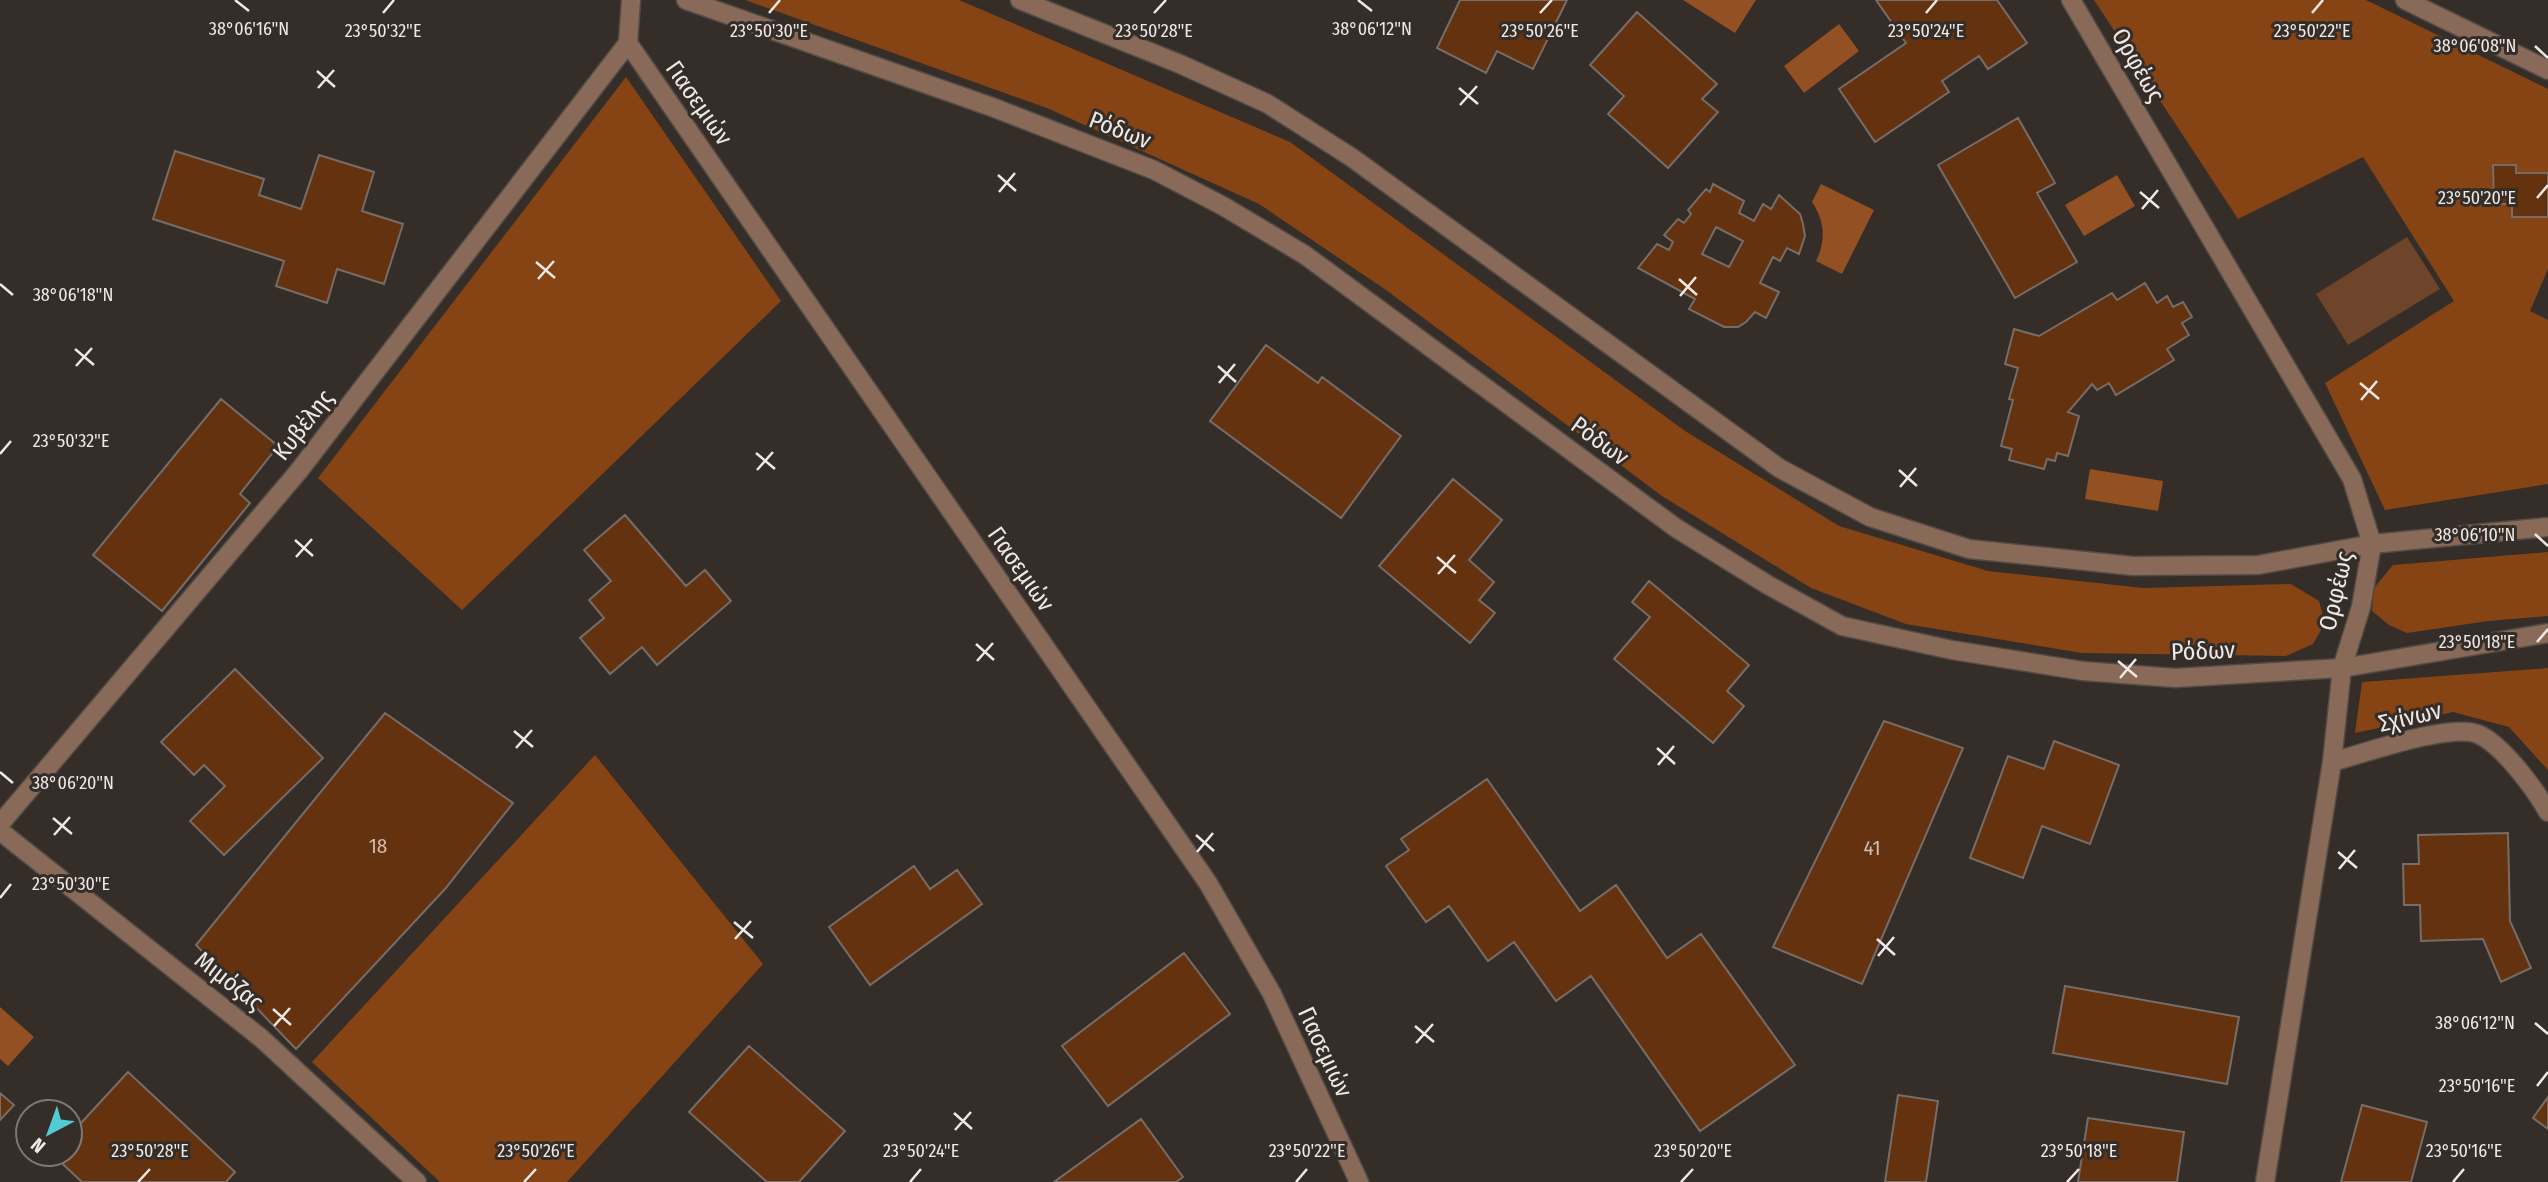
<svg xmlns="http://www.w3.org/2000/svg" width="2548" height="1182" viewBox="0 0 2548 1182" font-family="'Fira Sans Condensed',sans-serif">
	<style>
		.green { fill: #6e442a }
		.forest { fill: #864415 }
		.water { fill: #935023 }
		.building { fill: #65320f; stroke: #766d68; stroke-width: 2; fill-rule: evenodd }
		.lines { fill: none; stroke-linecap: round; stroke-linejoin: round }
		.minor-casing { stroke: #524b46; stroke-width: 21 }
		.minor { stroke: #896a58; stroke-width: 18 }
		.ticks { fill: none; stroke: #eee9e6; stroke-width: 2.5 }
		.labels { text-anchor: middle; stroke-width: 6; stroke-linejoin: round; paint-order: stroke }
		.number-label { font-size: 21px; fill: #ccbbb0 }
		.street-label { font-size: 24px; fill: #eee9e6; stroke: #342d28 }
		.ticks-label { font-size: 18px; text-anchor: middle; fill: #eee9e6; stroke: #342d28; stroke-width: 6; stroke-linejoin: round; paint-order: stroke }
	</style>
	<rect width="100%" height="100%" fill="#342d28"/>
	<path class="green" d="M2407,237L2440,289L2348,345L2316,294Z"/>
	<path class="forest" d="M745,0H959L1290,142L1685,431L1839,526L1988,571L2143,588L2291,584L2319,601L2325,623L2313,644L2286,656L2082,653L1906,624L1811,588L1662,496L1386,290L1259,204L1047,108Z
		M2094,0H2366L2548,89V269L2530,311L2548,320V484L2385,510L2325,383L2454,301L2363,157L2238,219Z
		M626,77L781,301L462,610L318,478Z
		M2548,552V616L2488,621L2407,633L2389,625L2372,611L2374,588L2393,565Z
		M2548,668V770L2509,727L2453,712L2355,733L2362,682Z
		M595,755L763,964L567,1182H440L312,1062Z"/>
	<path class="water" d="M1683,0H1756L1735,33Z
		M1839,24L1859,51L1804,93L1784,66Z
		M2117,175L2135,206L2084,236L2065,205Z
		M1821,184L1874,210L1842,274L1816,261C1826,241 1825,221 1812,202Z
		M2090,469L2163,481L2158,511L2085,499Z
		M0,1007L34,1037L8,1066L0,1059Z"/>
	<path class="building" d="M1460,0H1567L1533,69L1497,51L1486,73L1437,48Z
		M1876,0H1997L2027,43L1988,69L1979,56L1942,81L1949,92L1875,142L1839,89L1906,43Z
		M1637,12L1717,84L1702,99L1718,112L1668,168L1608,114L1624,96L1590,65Z
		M2018,118L2055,183L2037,193L2077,262L2015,298L1938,165Z
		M175,151L264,179L259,195L301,209L319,155L374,172L362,211L403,224L384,284L337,269L327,303L276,286L284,261L153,219Z
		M2493,165H2516V173H2548V217H2512V204H2494Z
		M1713,184L1744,201L1739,213L1754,221L1763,204L1771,209L1779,195L1800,214L1803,224L1805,236L1799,254L1787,248L1780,261L1773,257L1760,283L1779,292L1766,318L1755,312L1746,322L1738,327H1724L1689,309L1695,299L1638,268L1657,244L1669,250L1673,242L1664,235L1678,219L1684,223L1691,214L1688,210L1706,189L1710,192ZM1716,227L1743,241L1729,267L1702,254Z
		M2145,283L2157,303L2167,296L2173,307L2183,302L2192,317L2182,323L2189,335L2167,349L2174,360L2116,395L2109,383L2097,390L2092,384L2068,412L2079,416L2068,456L2057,453L2055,461L2047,459L2044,469L2009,460L2012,449L2001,446L2013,400L2009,399L2018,368L2005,364L2014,329L2039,336L2112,293L2117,300Z
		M1266,345L1318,383L1322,377L1401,436L1341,518L1210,421Z
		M221,399L278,446L240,494L250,503L162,611L93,555Z
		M1453,479L1502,520L1469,560L1494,582L1479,600L1495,613L1470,643L1379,566Z
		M625,515L686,586L705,570L731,601L657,665L642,647L610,674L580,638L604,618L589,600L611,581L584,550Z
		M1649,581L1749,665L1727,691L1744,706L1713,743L1614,659L1650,617L1632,602Z
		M235,669L323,758L224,855L190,821L225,786L204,765L194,775L161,742Z
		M385,713L513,803L445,889L296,1049L196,945Z
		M1884,721L1963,748L1862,984L1773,947Z
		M2054,741L2119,765L2090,844L2042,826L2023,878L1970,858L2008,756L2044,769Z
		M1487,779L1580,911L1616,885L1667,958L1701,934L1795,1065L1700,1131L1591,976L1556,1001L1514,942L1488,961L1449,906L1426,922L1386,866L1409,850L1401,839Z
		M2508,833L2510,921L2531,968L2501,982L2483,939L2421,941L2420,905H2404L2403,864H2419L2418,835Z
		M914,866L930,889L957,870L982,904L870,985L829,927Z
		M1184,953L1230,1014L1108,1106L1062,1046Z
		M2065,986L2239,1017L2227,1084L2053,1053Z
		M749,1046L845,1131L799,1182H767L689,1112Z
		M128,1072L235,1172L226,1182H82L52,1154H70V1135Z
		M0,1093L14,1105L0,1120Z
		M1898,1095L1938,1101L1926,1182H1885Z
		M2548,1097V1129L2533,1118Z
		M2362,1105L2427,1122L2411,1182H2341Z
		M2088,1118L2184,1132L2177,1182H2078Z
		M1141,1119L1183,1177L1176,1182H1054Z"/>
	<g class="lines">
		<defs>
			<path id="minor" d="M631,0L628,43L1208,883L1272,994L1359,1182
				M686,0L992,107L1154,170L1223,206L1305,255L1676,528L1768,585L1842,626L1952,650L2083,671L2175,678L2342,668L2548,633
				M1020,0L1180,64L1268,104L1351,157L1779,468L1870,517L1969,549L2133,566L2258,565L2372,544L2548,527
				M2071,0L2352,479L2372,544L2361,607L2342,668L2332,762L2265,1182
				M2405,0L2548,70
				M2332,762C2362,754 2454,721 2480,735C2504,747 2535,789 2548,812
				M0,824L298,472L628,43
				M0,831L261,1038L417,1182"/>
		</defs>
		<use href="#minor" class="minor-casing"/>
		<use href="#minor" class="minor"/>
	</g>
	<path class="ticks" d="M235,0L249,11M1358,0L1372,11M383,13L394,0M769,13L780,0M1154,13L1166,0M1540,13L1552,0M1926,13L1937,0M2312,13L2323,0M2535,46L2548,58M317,71L335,87M318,88L334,70M1459,88L1478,104M1460,105L1477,86M998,175L1016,191M999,192L1015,173M2140,192L2159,208M2537,198L2548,185M2142,209L2158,190M536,262L555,278M538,279L554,261M1679,279L1697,295M0,284L13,295M1680,296L1696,277M75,349L94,365M76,366L92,348M1218,366L1236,382M1219,383L1235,364M2360,383L2379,399M2361,400L2377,381M756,453L775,469M0,454L11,441M757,470L773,452M1899,470L1917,486M1900,487L1916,468M2535,534L2548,546M295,540L313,556M296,557L312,539M1437,557L1456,573M1438,574L1455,555M2537,642L2548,629M976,644L994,660M977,661L993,643M2118,661L2137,677M2120,678L2136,659M514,731L533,747M516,748L532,730M1657,748L1675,764M1658,765L1674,746M0,772L13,783M53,818L72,834M54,835L70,817M1196,835L1214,851M1197,852L1213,833M2338,852L2357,868M2339,869L2355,850M0,898L11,884M734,922L753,938M735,939L751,921M1877,939L1895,955M1878,956L1894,937M273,1009L291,1025M2535,1023L2548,1034M274,1026L290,1008M1415,1026L1434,1042M1416,1043L1433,1024M2537,1086L2548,1072M954,1113L972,1129M955,1130L971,1112M138,1182L150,1169M524,1182L536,1169M910,1182L921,1169M1296,1182L1307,1169M1681,1182L1693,1169M2067,1182L2079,1169M2453,1182L2464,1169"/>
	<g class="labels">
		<g class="number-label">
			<text x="378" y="853">18</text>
			<text x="1872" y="855">41</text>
		</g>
		<g class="street-label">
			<text transform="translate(2138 65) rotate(60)" y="8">Ορφέως</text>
			<text transform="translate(699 103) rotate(55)" y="8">Γιασεμιών</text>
			<text transform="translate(1120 130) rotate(21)" y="8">Ρόδων</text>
			<text transform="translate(303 425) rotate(-52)" y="8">Κυβέλης</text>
			<text transform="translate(1600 441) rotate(36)" y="8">Ρόδων</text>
			<text transform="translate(1021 569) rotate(55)" y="8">Γιασεμιών</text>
			<text transform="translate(2336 591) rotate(-77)" y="8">Ορφέως</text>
			<text transform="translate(2203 651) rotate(-2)" y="8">Ρόδων</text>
			<text transform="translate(2410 717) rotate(-13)" y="8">Σχίνων</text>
			<text transform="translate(229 981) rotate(38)" y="8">Μιμόζας</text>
			<text transform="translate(1325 1052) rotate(65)" y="8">Γιασεμιών</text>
		</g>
	</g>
	<g class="ticks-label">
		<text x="249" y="35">38°06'16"N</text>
		<text x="1372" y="35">38°06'12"N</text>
		<text x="383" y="37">23°50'32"E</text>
		<text x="769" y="37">23°50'30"E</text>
		<text x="1154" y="37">23°50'28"E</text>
		<text x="1540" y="37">23°50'26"E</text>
		<text x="1926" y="37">23°50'24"E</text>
		<text x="2312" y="37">23°50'22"E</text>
		<text x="2475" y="52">38°06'08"N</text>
		<text x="2477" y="204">23°50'20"E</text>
		<text x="73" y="301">38°06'18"N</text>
		<text x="71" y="447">23°50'32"E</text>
		<text x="2475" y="541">38°06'10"N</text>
		<text x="2477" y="648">23°50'18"E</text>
		<text x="73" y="789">38°06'20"N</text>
		<text x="71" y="890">23°50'30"E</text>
		<text x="2475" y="1029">38°06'12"N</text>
		<text x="2477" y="1092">23°50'16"E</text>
		<text x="150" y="1157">23°50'28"E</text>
		<text x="536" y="1157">23°50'26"E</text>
		<text x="921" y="1157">23°50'24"E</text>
		<text x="1307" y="1157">23°50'22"E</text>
		<text x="1693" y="1157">23°50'20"E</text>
		<text x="2079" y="1157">23°50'18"E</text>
		<text x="2464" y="1157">23°50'16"E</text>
	</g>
	<g transform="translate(49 1133) rotate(221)"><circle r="33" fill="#342d28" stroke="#7e7874" stroke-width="2"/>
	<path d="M0-5L12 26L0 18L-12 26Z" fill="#51ccd4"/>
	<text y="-10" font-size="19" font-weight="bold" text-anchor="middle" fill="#eee9e6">N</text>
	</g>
</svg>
